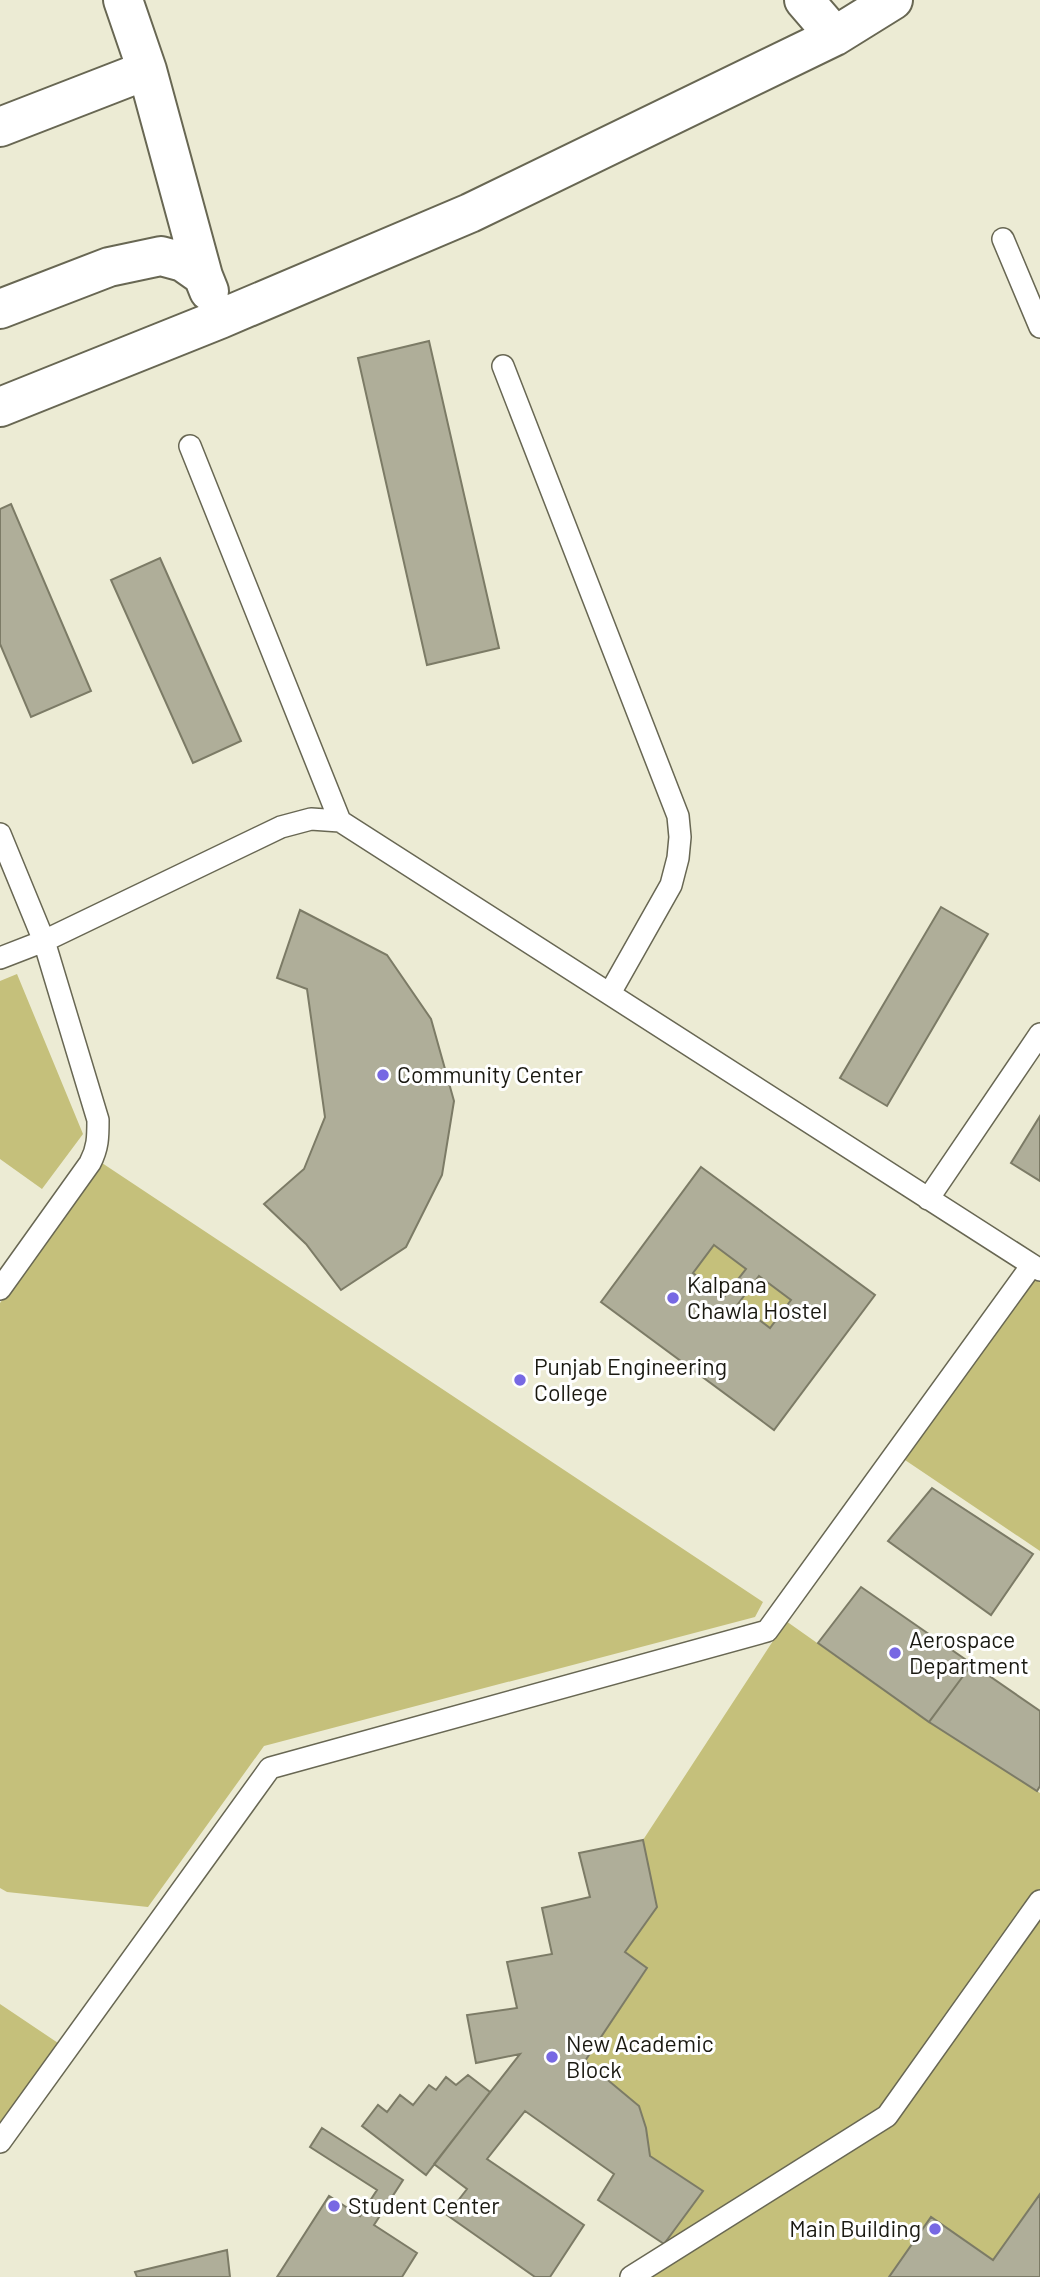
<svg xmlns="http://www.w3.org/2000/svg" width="1040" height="2277" viewBox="0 0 1040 2277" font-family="Barlow,sans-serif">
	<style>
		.green { fill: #c5c07b }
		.building { fill: #afae99; stroke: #7c7b66; stroke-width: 2; fill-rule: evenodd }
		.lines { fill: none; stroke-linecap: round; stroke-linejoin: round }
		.lane-casing { stroke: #686753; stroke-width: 24 }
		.street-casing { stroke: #686753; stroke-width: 42 }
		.lane { stroke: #fff; stroke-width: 21 }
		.street { stroke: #fff; stroke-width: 38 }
		.poi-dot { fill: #7768e3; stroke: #fff; stroke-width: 2.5 }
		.labels { text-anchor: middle; stroke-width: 6; stroke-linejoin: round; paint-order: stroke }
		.poi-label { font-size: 23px; fill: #1a1911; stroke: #fff; text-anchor: start }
	</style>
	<rect width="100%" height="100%" fill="#ecebd4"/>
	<path class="green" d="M17,974L83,1134L42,1189L0,1159V981Z
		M102,1163L763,1602L755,1617L264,1746L148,1907L7,1892L0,1888V1303Z
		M714,1245L746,1269L724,1297L693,1273Z
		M1035,1272L1040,1275V1551L902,1458Z
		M759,1276L791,1300L770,1328L738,1304Z
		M786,1621L929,1722L1040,1793V1894L885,2111L664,2244L702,2191L650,2156L646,2128L639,2106L585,2061L647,1969L625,1952L657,1907L643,1840Z
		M1040,1904V2194L993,2260L931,2217L889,2277H645L891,2120Z
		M0,2004L64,2047L0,2138Z"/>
	<path class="building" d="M429,341L499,648L427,665L358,358Z
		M11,504L91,691L31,717L0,644V509Z
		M160,558L241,741L193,763L111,580Z
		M941,907L988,934L887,1106L840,1078Z
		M300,910L387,955L431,1019L454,1101L442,1175L406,1247L341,1290L306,1244L264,1204L304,1169L325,1117L307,989L277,978Z
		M1040,1116V1181L1011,1163Z
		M701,1167L875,1295L774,1430L601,1302ZM714,1245L746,1269L724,1297L693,1273ZM759,1276L791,1300L770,1328L738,1304Z
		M932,1488L1033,1554L991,1615L888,1541Z
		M861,1587L972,1664L929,1722L818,1643Z
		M972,1664L1040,1711V1786L1037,1791L929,1722Z
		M643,1840L657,1907L625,1952L647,1968L585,2061L639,2106L646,2128L650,2156L703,2191L664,2244L598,2200L614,2174L525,2111L487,2159L584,2225L550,2277H535L447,2215L467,2189L434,2164L520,2054L476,2063L467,2015L517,2008L507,1962L552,1954L542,1908L590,1897L579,1853Z
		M468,2075L490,2092L426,2175L362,2126L378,2105L387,2112L400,2095L413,2105L429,2085L436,2090L446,2077L456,2085Z
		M322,2128L403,2180L374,2225L417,2253L402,2277H277L329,2196L360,2216L377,2190L310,2147Z
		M1040,2194V2277H889L931,2217L993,2260Z
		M227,2250L230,2277H137L135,2272Z"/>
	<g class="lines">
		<defs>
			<path id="lane" d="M1003,239L1040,327
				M503,366L678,816L680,837L678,858L671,885L610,993
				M190,446L340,821
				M0,834L44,941L98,1120C98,1137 98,1148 90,1163L0,1289
				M0,958L44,941L281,827L311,819L340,821L1040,1270
				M928,1199L1040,1034
				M0,2142L270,1768L767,1631L1032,1265
				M631,2277L887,2116L1040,1901"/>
			<path id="street" d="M123,0L147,70L203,276
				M804,0L835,36
				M0,127L147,70
				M0,309L109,267L161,256L183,262L203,276L209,291
				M0,407L220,319L470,213L835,36L893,0"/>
		</defs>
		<use href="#lane" class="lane-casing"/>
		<use href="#street" class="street-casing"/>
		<use href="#lane" class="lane"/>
		<use href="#street" class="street"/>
	</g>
	<g class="poi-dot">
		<circle cx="383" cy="1075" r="7"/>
		<circle cx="673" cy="1298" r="7"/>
		<circle cx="520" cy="1380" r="7"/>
		<circle cx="895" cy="1653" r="7"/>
		<circle cx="552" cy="2057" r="7"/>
		<circle cx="334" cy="2206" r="7"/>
		<circle cx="935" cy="2229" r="7"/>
	</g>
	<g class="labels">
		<g class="poi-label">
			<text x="397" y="1083">Community Center</text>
			<text x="687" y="1293">Kalpana<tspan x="687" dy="26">Chawla Hostel</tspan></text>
			<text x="534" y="1375">Punjab Engineering<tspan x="534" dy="26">College</tspan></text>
			<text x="909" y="1648">Aerospace<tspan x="909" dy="26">Department</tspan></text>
			<text x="566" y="2052">New Academic<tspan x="566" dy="26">Block</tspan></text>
			<text x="348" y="2214">Student Center</text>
			<text x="921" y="2237" text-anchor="end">Main Building</text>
		</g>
	</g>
</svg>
